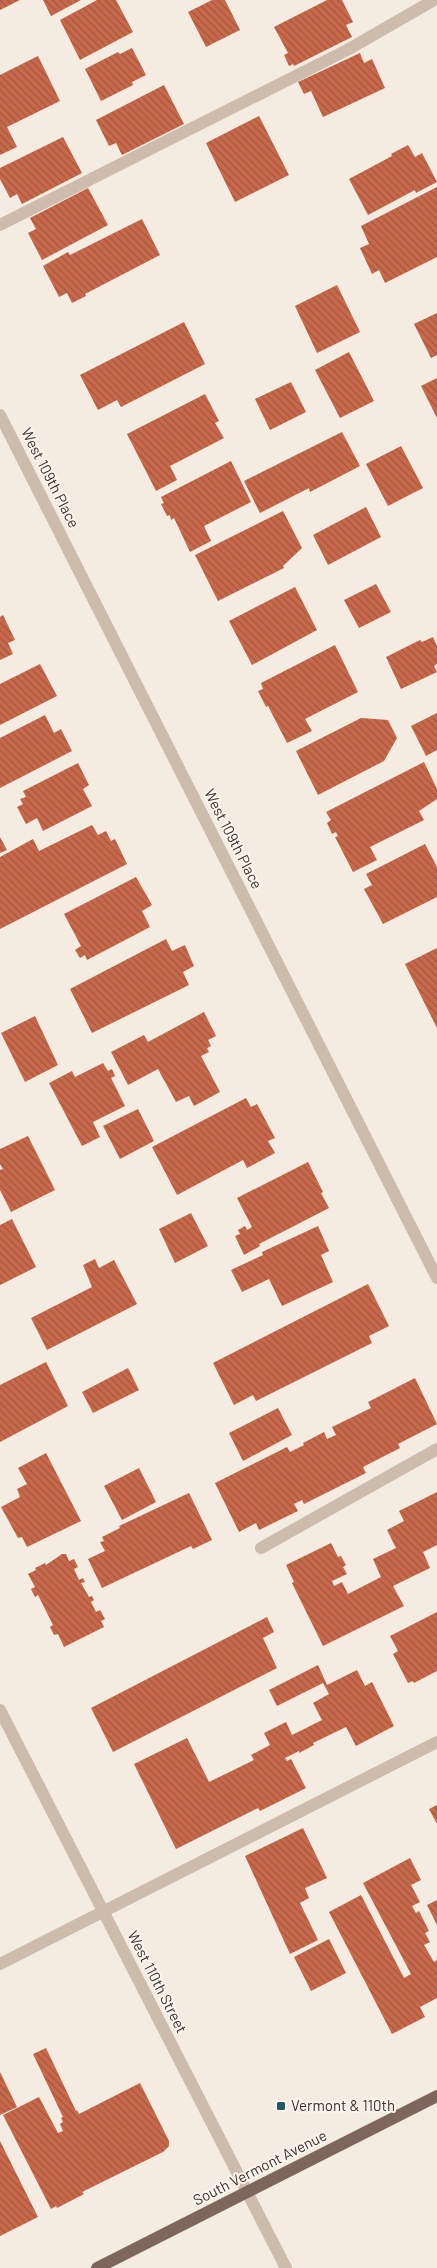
<svg xmlns="http://www.w3.org/2000/svg" width="437" height="2268" viewBox="0 0 437 2268" font-family="Barlow,sans-serif">
	<style>
		.building { fill: url(#building-back-hatch) }
		.lines { fill: none; stroke-linecap: round; stroke-linejoin: round }
		.minor { stroke: #cdbbac; stroke-width: 12 }
		.major { stroke: #7d675c; stroke-width: 12 }
		.poi-dot { fill: #1f5a5e; stroke: #fbf5ee; stroke-width: 2 }
		.labels { text-anchor: middle; stroke-width: 4; stroke-linejoin: round; paint-order: stroke }
		.street-label { font-size: 15px; fill: #3b302b; stroke: #fbf5ee }
		.poi-label { font-size: 15px; fill: #3b302b; stroke: #fbf5ee; text-anchor: start }
	</style>
	<defs>
		<pattern id="building-back-hatch" width="6" height="6" patternUnits="userSpaceOnUse" patternTransform="scale(1.25)"><rect width="6" height="6" fill="#c8694b"/><path d="M-1 5l2 2M0 0l6 6M5-1l2 2" fill="none" stroke="#a4573f"/></pattern>
	</defs>
	<rect width="100%" height="100%" fill="#f4ebe1"/>
	<path class="building" d="M0,0H20L0,10Z
		M43,0H81L51,16Z
		M97,0H116L133,32L80,60L60,20Z
		M212,0H225L240,30L206,47L188,12Z
		M327,0H342L353,22L346,25L352,37L294,66L293,64L289,66L284,55L288,53L274,27Z
		M132,48L146,75L132,82L133,85L101,101L85,69L118,52L120,54Z
		M360,53L364,63L372,59L385,88L323,117L311,91L304,94L298,82Z
		M38,56L60,101L7,127L17,147L0,155V75Z
		M164,85L184,124L122,155L116,143L109,146L96,120Z
		M259,116L289,175L235,202L206,143Z
		M63,137L82,173L22,204L17,194L10,198L0,179V168Z
		M408,145L415,157L422,153L437,182L416,193L415,190L368,215L349,179L392,156L391,154Z
		M437,187V257L385,283L379,270L372,274L360,248L369,244L361,226Z
		M88,188L108,225L42,260L28,233L36,229L30,218Z
		M142,219L160,255L85,294L86,296L72,303L67,293L59,297L43,266L68,252L70,255Z
		M337,285L360,332L317,353L295,306Z
		M437,313V355L431,358L414,324Z
		M184,322L205,364L121,407L117,400L98,410L80,375Z
		M349,352L374,401L340,418L315,370Z
		M437,378V418L421,386Z
		M291,382L306,412L270,430L255,399Z
		M205,394L219,421L215,423L224,438L170,466L177,480L156,491L127,434Z
		M342,432L360,466L310,492L309,488L260,513L244,481Z
		M401,446L423,488L388,506L366,464Z
		M231,461L251,502L204,526L211,541L190,552L174,518L171,520L170,515L167,516L161,504L164,503L161,497Z
		M366,507L381,537L328,565L313,535Z
		M283,511L302,548L283,566L284,568L218,601L195,555Z
		M376,584L391,612L359,628L344,600Z
		M295,587L317,630L252,665L229,621Z
		M3,615L15,640L8,643L13,654L0,660V617Z
		M433,637L437,646V664L434,666L437,672L401,689L386,657L420,640L422,642Z
		M335,645L358,692L305,719L312,731L287,743L268,706L266,707L258,691L263,689L261,683Z
		M40,664L57,696L0,725V684Z
		M437,713V750L426,756L411,726Z
		M45,715L54,733L61,729L72,751L0,788V738Z
		M361,718L388,720L397,738L384,761L318,795L296,751Z
		M424,762L437,789V799L419,811L424,820L370,847L377,860L353,872L335,837L338,836L336,832L332,834L327,823L331,820L326,812Z
		M78,763L89,785L83,789L92,806L43,831L37,818L26,824L17,807L23,804L20,799L26,797L23,791Z
		M92,825L98,835L106,831L111,841L115,839L127,864L0,929V857L33,839L39,851Z
		M0,837L7,850L0,853Z
		M425,844L437,867V897L383,924L364,889L372,885L366,874Z
		M136,877L152,905L142,911L150,927L87,960L85,955L80,958L75,950L81,946L64,914Z
		M166,939L172,951L185,945L194,966L183,972L189,985L92,1033L70,989Z
		M437,948V1028L405,964Z
		M204,1012L216,1036L208,1040L211,1046L207,1048L209,1052L201,1056L220,1092L194,1106L189,1096L176,1102L158,1069L128,1085L111,1052L144,1035L148,1042Z
		M35,1016L58,1065L25,1082L1,1033Z
		M103,1063L108,1071L112,1069L115,1076L111,1078L125,1106L93,1122L100,1137L82,1146L49,1083L72,1071L75,1077Z
		M246,1098L251,1107L257,1104L275,1138L268,1141L275,1153L247,1168L243,1160L177,1195L152,1147Z
		M138,1109L154,1141L120,1159L103,1126Z
		M28,1136L55,1190L11,1212L0,1190V1170L3,1169L0,1164V1149Z
		M308,1162L323,1192L321,1193L329,1208L259,1244L260,1246L244,1255L235,1236L240,1234L238,1230L245,1226L247,1230L252,1227L237,1198Z
		M191,1213L208,1246L175,1263L159,1229Z
		M12,1219L36,1267L0,1285V1225Z
		M318,1226L329,1251L321,1255L333,1282L282,1306L269,1279L242,1292L231,1270L263,1255L262,1252Z
		M95,1259L99,1268L114,1260L137,1304L47,1350L31,1318L92,1287L83,1265Z
		M368,1284L389,1326L369,1336L372,1343L256,1401L253,1395L234,1405L213,1363Z
		M46,1362L68,1406L0,1442V1385Z
		M128,1368L139,1390L93,1413L82,1392Z
		M415,1378L437,1424L398,1444L400,1448L363,1467L366,1473L304,1504L302,1500L294,1504L298,1511L259,1530L256,1523L239,1532L215,1483L287,1447L290,1452L304,1445L303,1443L324,1432L327,1439L336,1435L332,1427L371,1408L368,1402Z
		M278,1408L292,1435L243,1461L229,1433Z
		M46,1453L81,1521L27,1547L22,1537L18,1538L1,1507L20,1497L17,1489L27,1484L18,1468Z
		M139,1468L156,1502L122,1520L104,1486Z
		M437,1492V1545L423,1552L430,1568L393,1586L404,1606L323,1646L292,1583L294,1582L286,1565L331,1543L338,1557L341,1556L346,1565L343,1567L347,1574L332,1581L334,1586L342,1582L348,1594L381,1577L373,1559L396,1548L387,1530L404,1521L399,1511Z
		M189,1493L212,1540L193,1549L191,1546L102,1588L88,1559L105,1551L100,1542L104,1541L102,1537L120,1528L119,1526Z
		M62,1554H66L69,1561L74,1559L78,1567L74,1569L79,1580L83,1578L85,1582L81,1583L89,1597L92,1596L94,1600L91,1602L96,1612L100,1610L105,1619L101,1621L104,1627L64,1647L58,1634L54,1635L50,1627L53,1625L38,1595L35,1597L31,1589L35,1587L28,1574L36,1570L35,1568L45,1563L46,1565Z
		M437,1612V1671L414,1683L413,1681L408,1683L393,1654L398,1651L390,1636Z
		M267,1617L274,1632L263,1638L277,1668L113,1752L91,1708Z
		M318,1665L327,1685L357,1670L365,1686L372,1682L394,1726L356,1746L346,1727L313,1743L314,1745L299,1753V1751L285,1758L287,1761L291,1759L306,1788L260,1811L258,1808L176,1849L134,1764L187,1738L209,1782L254,1760L251,1755L270,1745L264,1733L286,1722L292,1735L322,1720L313,1703L329,1694L323,1683L277,1706L269,1690Z
		M437,1805V1824L429,1809Z
		M303,1828L327,1878L305,1888L309,1898L300,1903L318,1940L290,1954L245,1856Z
		M410,1858L421,1880L411,1885L420,1902L412,1906L416,1913L419,1911L429,1931L425,1933L430,1942L424,1945L434,1962L437,1960V1998L420,2007L425,2017L392,2034L329,1912L361,1895L404,1978L411,1974L363,1883Z
		M437,1900V1925L427,1905Z
		M329,1939L346,1973L311,1991L294,1957Z
		M46,2048L76,2111L77,2110L79,2114L140,2083L169,2141V2146L163,2152L82,2192L84,2194L57,2208L56,2206L51,2209L3,2115L39,2097L58,2133L63,2131L60,2124L63,2122L61,2118L63,2117L33,2054Z
		M0,2072L17,2107L0,2115Z
		M0,2141L38,2217L0,2236Z"/>
	<g class="lines">
		<path class="minor" d="M0,225L349,49L434,0
			M0,415L437,1278
			M261,1548L437,1449
			M0,1710L286,2268
			M0,1964L437,1742"/>
		<path class="major" d="M97,2268L437,2096"/>
	</g>
	<rect class="poi-dot" x="276" y="2101" width="10" height="10" rx="2.5"/>
	<g class="labels">
		<g class="street-label">
			<text transform="translate(50 478) rotate(63)" y="5">West 109th Place</text>
			<text transform="translate(233 839) rotate(63)" y="5">West 109th Place</text>
			<text transform="translate(157 1982) rotate(63)" y="5">West 110th Street</text>
			<text transform="translate(260 2168) rotate(-27)" y="5">South Vermont Avenue</text>
		</g>
		<g class="poi-label">
			<text x="291" y="2111">Vermont &amp; 110th</text>
		</g>
	</g>
</svg>
